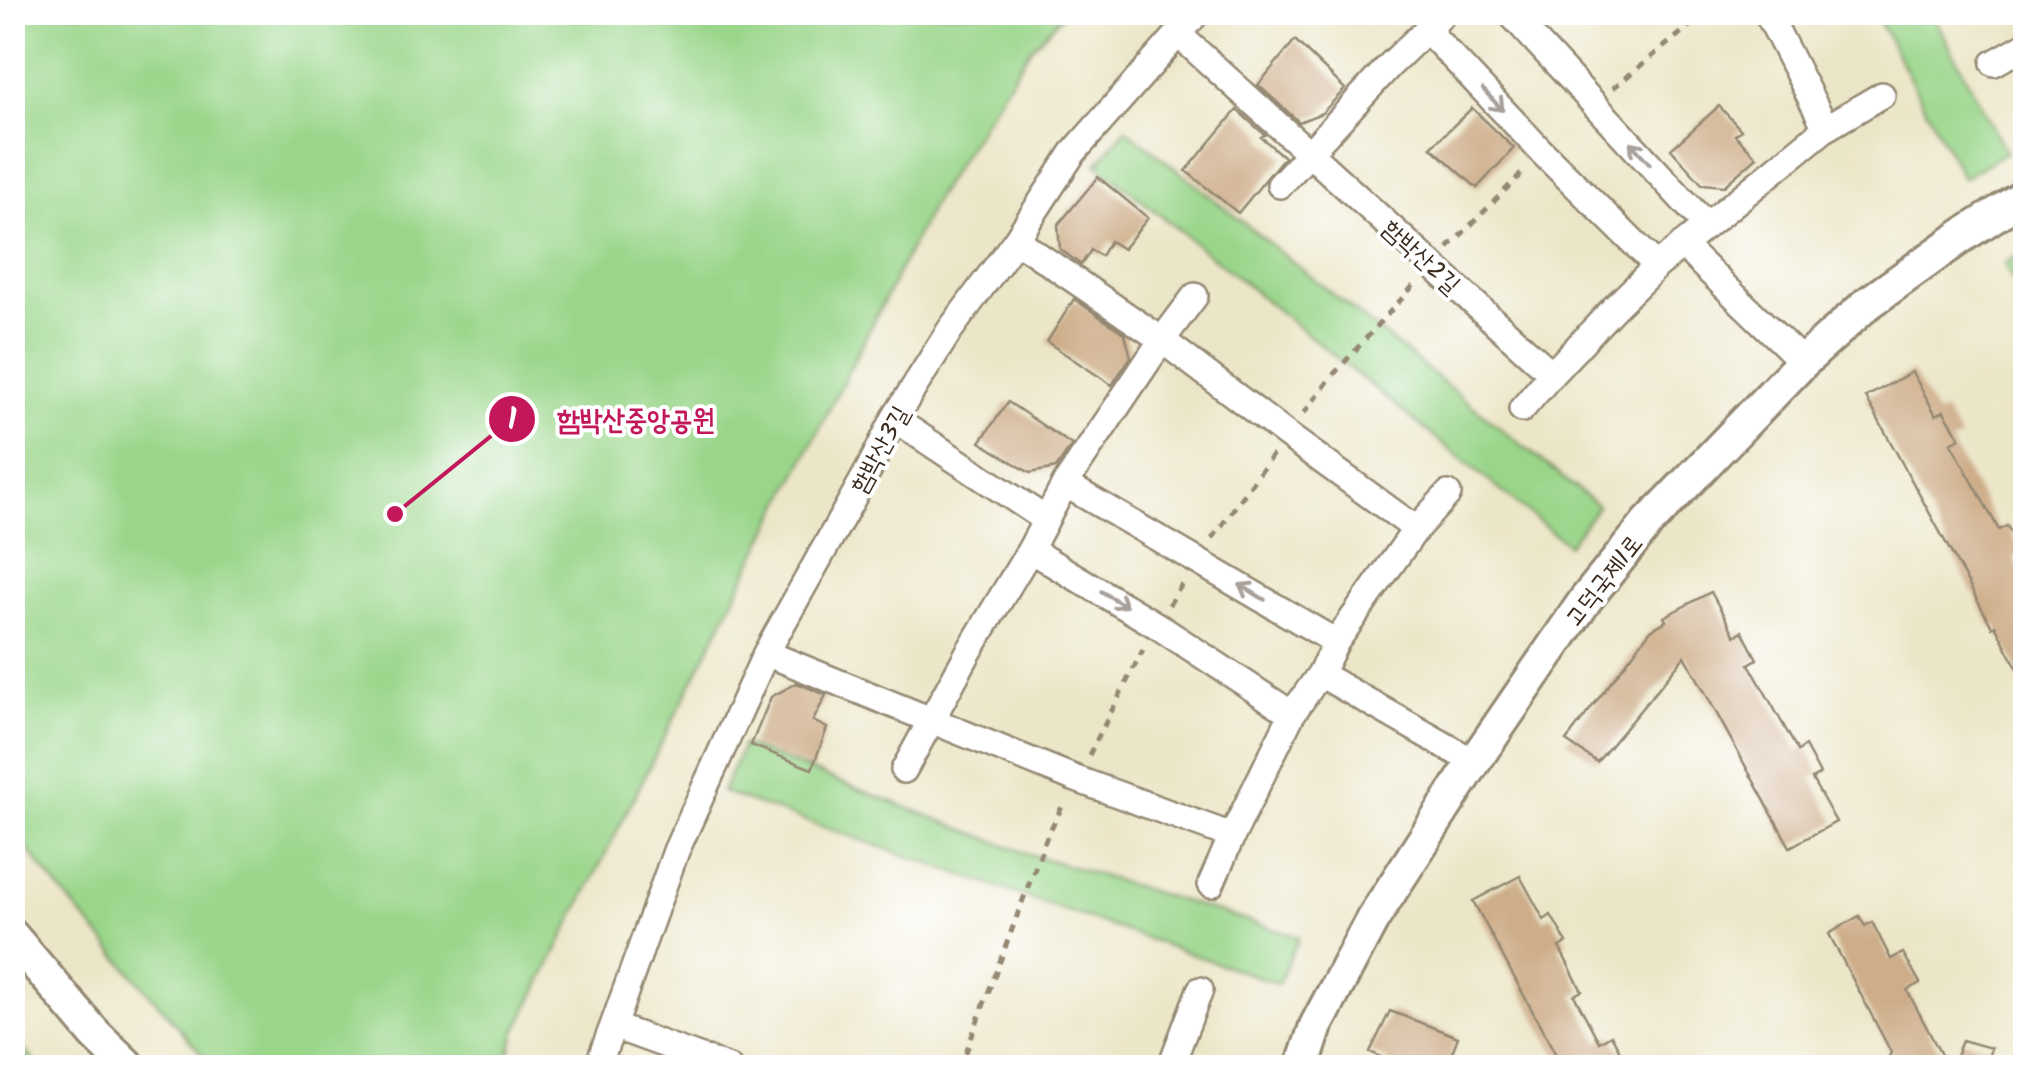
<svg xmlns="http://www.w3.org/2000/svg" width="2038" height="1080" viewBox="0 0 2038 1080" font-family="Kalam,'Poor Story',sans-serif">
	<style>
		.green { fill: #9ad68a; stroke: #6a8054; stroke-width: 2.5 }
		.building { fill: #cead89 }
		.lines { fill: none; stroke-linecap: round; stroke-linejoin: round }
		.minor-casing { stroke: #948873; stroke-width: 30 }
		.tertiary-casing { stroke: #948873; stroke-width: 38 }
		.path { stroke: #948873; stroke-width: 5; stroke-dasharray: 8 8; stroke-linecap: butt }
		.minor { stroke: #fff; stroke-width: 25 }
		.tertiary { stroke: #fff; stroke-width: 32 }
		.oneway { stroke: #a79f9a }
		.labels { text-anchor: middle; stroke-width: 8; stroke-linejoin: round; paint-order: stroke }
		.street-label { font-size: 25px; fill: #3b2a1e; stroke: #fff }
		.leader { fill: none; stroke: #c2185b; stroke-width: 4 }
		.callout-dot { fill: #c2185b; stroke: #fff; stroke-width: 4 }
		.mark-label { font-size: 30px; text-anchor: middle; font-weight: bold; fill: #fff }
		.callout-label { font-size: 28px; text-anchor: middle; font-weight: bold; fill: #c2185b; stroke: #fff; stroke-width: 8; stroke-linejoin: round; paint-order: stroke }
	</style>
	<rect width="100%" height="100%" fill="#fff"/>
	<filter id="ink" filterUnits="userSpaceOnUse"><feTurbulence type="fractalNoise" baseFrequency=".01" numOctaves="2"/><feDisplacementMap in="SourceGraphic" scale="20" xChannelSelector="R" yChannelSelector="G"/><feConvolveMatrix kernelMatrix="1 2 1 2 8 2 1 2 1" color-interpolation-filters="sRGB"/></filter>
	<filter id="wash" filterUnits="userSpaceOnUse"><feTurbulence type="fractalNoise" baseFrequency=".0048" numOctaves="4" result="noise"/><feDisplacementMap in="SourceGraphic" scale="40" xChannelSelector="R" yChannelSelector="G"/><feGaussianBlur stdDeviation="2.25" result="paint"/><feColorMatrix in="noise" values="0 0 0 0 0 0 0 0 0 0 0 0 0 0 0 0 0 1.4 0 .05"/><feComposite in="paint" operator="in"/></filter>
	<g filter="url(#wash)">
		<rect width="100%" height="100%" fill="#ece6c8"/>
		<path class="green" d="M12,13H1064L1030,49L936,197L516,1032L505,1067H213L65,896L13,831Z
			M1875,13H1932L2006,152L1963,178Z
			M1126,129L1598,506L1568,545L1097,164Z
			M2025,250V303L2004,264Z
			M743,745L1023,852L1299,937L1278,984L722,792Z
			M13,1038L39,1067H13Z"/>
		<g id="blocks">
			<path class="building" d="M1295,40L1345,89L1322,113L1299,122L1258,85Z
				M1719,106L1741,130L1735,135L1757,157L1724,186L1702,184L1671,149Z
				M1472,108L1514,148L1477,188L1431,147Z
				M1237,110L1265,135L1261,137L1284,157L1238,213L1186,171Z
				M1098,177L1148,218L1123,249L1110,241L1101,256L1091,250L1081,265L1060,249L1058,225Z
				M1074,299L1125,334L1131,357L1112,385L1047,342Z
				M1912,372L1936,415L1944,411L1960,438L1951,443L1999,530L2007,526L2023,553L2014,558L2026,579V685L1995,625L1992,627L1866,397Z
				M1008,402L1072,445L1056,468L1030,473L980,442Z
				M1711,592L1735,636L1742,631L1757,659L1749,664L1798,751L1805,746L1820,774L1812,779L1836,822L1790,847L1685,656L1597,762L1566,741L1651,630L1666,621L1664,617Z
				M797,683L826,695L813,721L827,728L812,769L751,745L771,697Z
				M1520,876L1544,920L1551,915L1567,943L1559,947L1582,991L1574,995L1599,1042L1611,1035L1629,1068H1554L1561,1064L1473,901Z
				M1859,916L1865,926L1872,922L1891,959L1903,953L1920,983L1907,990L1948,1068H1885L1891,1052L1829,934Z
				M1390,1011L1458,1037L1446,1068H1386L1388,1060L1370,1052Z
				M1962,1040L1991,1048L1985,1068H1952Z"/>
		</g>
	</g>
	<g filter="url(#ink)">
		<use href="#blocks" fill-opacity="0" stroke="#948873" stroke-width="2.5"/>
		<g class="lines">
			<defs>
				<path id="minor" d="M1198,12L1178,34L1552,374L1614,308L1657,266L1826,128L1767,12
					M1509,12L1706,225
					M1426,29L1542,152L1657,266
					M1994,63L2026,45
					M1826,128L1882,95
					M1280,185L1389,66L1445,12
					M1016,240L1073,153L1178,34
					M1682,245L1803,362
					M1522,409L1552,374
					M894,419L1045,519
					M1065,484L1336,642
					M1416,529L1448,494
					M1030,550L1156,625L1292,714
					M1320,674L1292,714L1232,836L1076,779L766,653L869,469L894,419L950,330L1016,240L1162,340L1287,435L1416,529L1336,642L1320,674L1474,762
					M904,770L968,653L1030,550L1065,484L1162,340L1195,296
					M1211,884L1232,836
					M613,1026L676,851L766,653
					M597,1068L613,1026L729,1068
					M1170,1068L1200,990"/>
				<path id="tertiary" d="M12,936L95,1034L130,1068
					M1302,1068L1316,1026L1372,920L1474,762L1586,599L1648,523L1803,362L1867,304L1962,236L2026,195"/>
			</defs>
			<use href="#minor" class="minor-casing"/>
			<use href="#tertiary" class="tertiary-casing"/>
			<path class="path" d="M1613,88L1707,12
				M1448,248L1525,170
				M1304,413L1334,374L1414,285
				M1212,539L1273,454
				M1169,605L1184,581
				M1089,755L1143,650
				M960,1068L1047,836L1065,801"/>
			<use href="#minor" class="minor"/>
			<use href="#tertiary" class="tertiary"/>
		</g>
		<defs><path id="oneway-shaft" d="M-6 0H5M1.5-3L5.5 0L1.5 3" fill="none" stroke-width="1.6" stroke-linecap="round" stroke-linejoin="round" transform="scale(2.5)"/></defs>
		<g class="oneway">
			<use href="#oneway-shaft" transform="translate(1493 100) rotate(47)"/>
			<use href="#oneway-shaft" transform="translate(1640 153) rotate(-132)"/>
			<use href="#oneway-shaft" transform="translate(1252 592) rotate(-149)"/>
			<use href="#oneway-shaft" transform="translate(1114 599) rotate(31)"/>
		</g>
	</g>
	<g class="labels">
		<g class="street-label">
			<text transform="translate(1422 256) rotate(43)" y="9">함박산2길</text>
			<text transform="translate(879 449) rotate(-61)" y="9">함박산3길</text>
			<text transform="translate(1603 580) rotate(-52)" y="9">고덕국제1로</text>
		</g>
	</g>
	<path class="leader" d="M395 514L512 419"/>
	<g class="callout-dot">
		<circle cx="395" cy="514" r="10"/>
		<circle cx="512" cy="419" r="25"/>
	</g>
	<g class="mark-label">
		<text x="512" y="429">1</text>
	</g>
	<g class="callout-label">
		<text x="636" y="429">함박산중앙공원</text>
	</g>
	<rect width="2038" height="1080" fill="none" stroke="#fff" stroke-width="50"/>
</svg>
